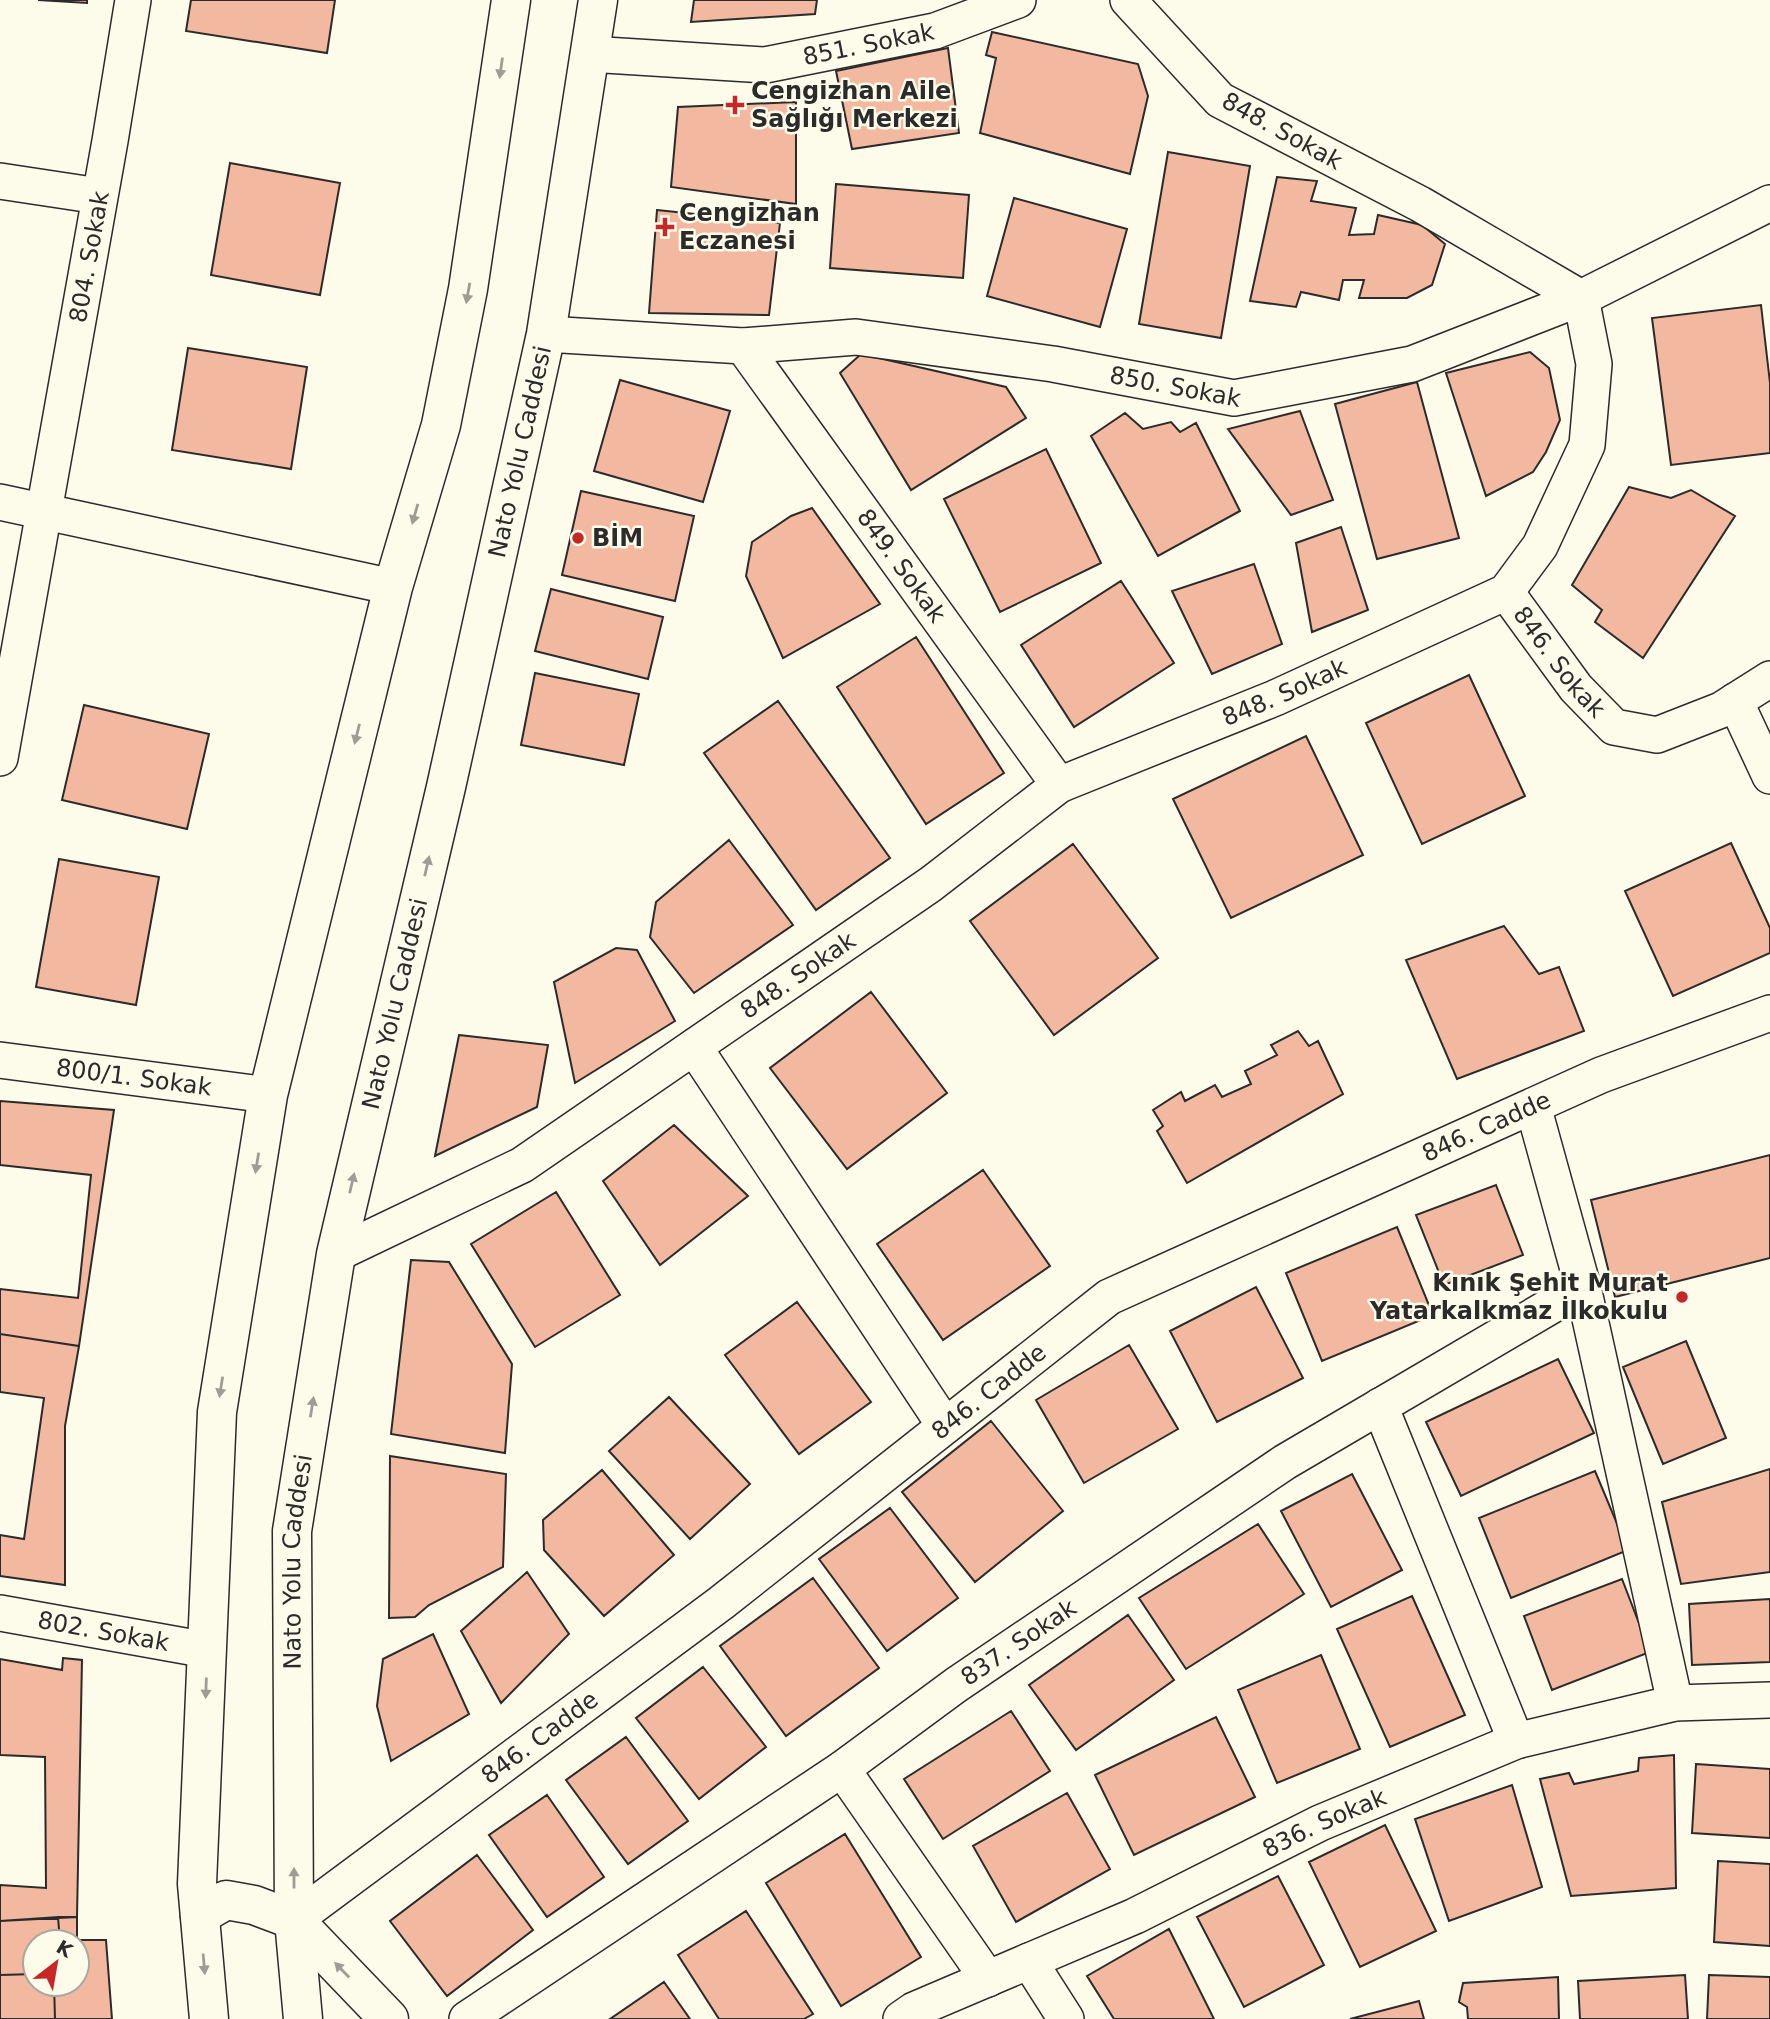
<svg xmlns="http://www.w3.org/2000/svg" width="1770" height="2019" viewBox="0 0 1770 2019" font-family="'DejaVu Sans',sans-serif">
	<style>
		.building { fill: #f2b8a0; stroke: #2b2b2b; stroke-width: 2 }
		.lines { fill: none; stroke-linecap: round; stroke-linejoin: round }
		.minor-casing { stroke: #2b2b2b; stroke-width: 38 }
		.major-casing { stroke: #2b2b2b; stroke-width: 41 }
		.minor { stroke: #fdfbea; stroke-width: 35 }
		.major { stroke: #fdfbea; stroke-width: 38 }
		.oneway { fill: #9e9d94 }
		.poi-dot { fill: #c62828; stroke: #fdfbea; stroke-width: 2.5 }
		.labels { text-anchor: middle; stroke-width: 5; stroke-linejoin: round; paint-order: stroke }
		.street-label { font-size: 24px; fill: #2b2b2b; stroke: #fdfbea }
		.poi-label { font-size: 24px; font-weight: bold; fill: #2b2b2b; stroke: #fdfbea; text-anchor: start }
	</style>
	<rect width="100%" height="100%" fill="#fdfbea"/>
	<path class="building" d="M38,0H87V3Z
		M191,0H335L327,53L186,31Z
		M694,0H817L815,14L691,22Z
		M992,32L1138,64L1148,96L1130,174L980,133L996,58L986,55Z
		M948,48L959,133L852,149L836,71Z
		M796,102V204L671,187L678,107Z
		M1168,152L1250,166L1221,338L1139,324Z
		M230,163L340,183L320,295L211,275Z
		M1277,177L1317,181L1311,201L1356,208L1349,235L1374,234L1378,215L1422,225L1445,244L1432,285L1407,298H1359L1364,280H1343L1339,300L1301,292L1296,307L1250,301Z
		M836,184L969,195L963,278L830,268Z
		M1014,198L1127,229L1100,327L987,296Z
		M657,210L780,223L769,315L649,313Z
		M1761,305L1770,383V453L1671,465L1652,318Z
		M188,348L307,367L291,469L172,450Z
		M1530,352L1549,368L1560,420L1546,452L1533,472L1486,496L1446,373Z
		M861,354L1006,387L1026,418L911,490L840,373Z
		M620,380L730,411L703,502L594,471Z
		M1417,382L1459,538L1377,559L1335,404Z
		M1300,411L1333,500L1291,515L1228,429Z
		M1125,413L1143,429L1171,422L1180,432L1196,423L1240,511L1158,556L1091,436Z
		M1046,449L1101,563L1000,612L944,499Z
		M1629,487L1671,498L1691,490L1735,516L1643,658L1595,622L1602,610L1572,585Z
		M581,491L694,516L675,601L562,575Z
		M812,508L880,604L783,658L746,576L752,542L791,516Z
		M1341,527L1368,610L1312,632L1296,543Z
		M1254,564L1282,644L1212,674L1172,591Z
		M1121,581L1174,663L1074,727L1021,645Z
		M551,589L663,617L648,679L535,651Z
		M916,637L1004,773L926,824L837,687Z
		M535,673L639,694L624,765L521,745Z
		M1469,675L1525,796L1422,844L1366,723Z
		M778,701L890,858L816,910L704,753Z
		M84,705L209,734L187,829L62,800Z
		M1306,736L1363,855L1231,918L1173,799Z
		M729,840L793,925L694,993L650,937L656,902Z
		M1731,843L1770,928V953L1673,996L1625,891Z
		M1073,844L1158,958L1054,1035L970,921Z
		M59,859L159,877L136,1005L36,987Z
		M1504,926L1539,974L1559,967L1584,1031L1457,1079L1406,960Z
		M616,948L637,950L675,1021L575,1083L554,982Z
		M871,992L947,1093L847,1169L770,1068Z
		M1298,1031L1309,1046L1318,1041L1343,1094L1187,1183L1157,1131L1163,1126L1153,1110L1181,1092L1185,1101L1215,1085L1222,1097L1251,1084L1245,1071L1277,1055L1271,1045Z
		M459,1035L548,1045L537,1107L435,1156Z
		M0,1101L114,1110L79,1346L0,1334V1289L78,1298L91,1175L0,1165Z
		M674,1125L748,1196L660,1265L603,1181Z
		M1770,1155V1258L1615,1297L1591,1200Z
		M983,1170L1050,1266L943,1340L877,1244Z
		M1496,1185L1523,1255L1444,1285L1416,1215Z
		M556,1192L620,1295L535,1347L471,1244Z
		M1397,1227L1433,1315L1322,1361L1286,1273Z
		M411,1260L449,1262L512,1364L505,1453L391,1434Z
		M1256,1287L1303,1378L1217,1422L1170,1331Z
		M797,1302L871,1402L799,1454L725,1355Z
		M0,1334L79,1346L65,1426V1585L0,1576V1535L24,1539L44,1398L0,1392Z
		M1686,1341L1726,1438L1663,1464L1623,1367Z
		M1129,1345L1178,1429L1084,1483L1036,1400Z
		M1558,1359L1594,1433L1461,1496L1426,1422Z
		M669,1397L750,1484L690,1539L609,1451Z
		M991,1421L1063,1511L975,1582L902,1492Z
		M390,1456L506,1474L503,1567L429,1605L415,1617L389,1618Z
		M1770,1469V1572L1681,1584L1662,1502Z
		M602,1470L674,1555L604,1616L544,1550L543,1520Z
		M1595,1471L1628,1550L1511,1598L1479,1518Z
		M1352,1474L1402,1570L1331,1607L1281,1511Z
		M890,1508L958,1598L887,1651L819,1559Z
		M1258,1524L1304,1594L1186,1669L1139,1598Z
		M527,1572L569,1634L501,1703L461,1631Z
		M813,1578L879,1668L786,1736L720,1646Z
		M1622,1579L1650,1652L1552,1690L1524,1616Z
		M1412,1596L1465,1715L1390,1747L1337,1629Z
		M1770,1599V1662L1692,1665L1689,1604Z
		M1128,1615L1174,1680L1076,1750L1029,1685Z
		M433,1634L469,1714L391,1761L377,1706L383,1659Z
		M1321,1655L1360,1749L1277,1783L1238,1690Z
		M63,1658L82,1660L77,1917L0,1921V1885L46,1888L45,1757L0,1755V1659L62,1670Z
		M703,1667L766,1747L699,1799L636,1718Z
		M1011,1711L1050,1771L943,1839L904,1779Z
		M1216,1717L1255,1797L1134,1855L1095,1775Z
		M626,1737L688,1821L628,1864L566,1780Z
		M1674,1755L1676,1888L1571,1896L1540,1779L1569,1773L1574,1784L1638,1771L1639,1758Z
		M1696,1764L1770,1769V1838L1692,1833Z
		M1512,1785L1542,1887L1449,1921L1415,1819Z
		M1067,1793L1110,1869L1016,1922L973,1846Z
		M547,1795L604,1877L547,1917L489,1835Z
		M1385,1825L1436,1931L1360,1967L1309,1862Z
		M845,1834L921,1957L841,2006L766,1883Z
		M477,1855L533,1930L447,1996L390,1921Z
		M1718,1861L1770,1864V1946L1714,1942Z
		M1278,1876L1324,1965L1244,2007L1197,1917Z
		M746,1911L813,2014L804,2019H719L678,1955Z
		M58,1917L60,1942H35V1974L0,1975V1921Z
		M58,1917H77V1940H106L112,2019H55L54,1984H77V1942H60Z
		M1169,1929L1214,2019H1114L1087,1976Z
		M35,1974V1984H54L55,2019H0V1975Z
		M1685,1975L1688,2019H1580L1578,1981Z
		M1709,1975L1770,1977V2019H1707Z
		M1558,1977L1559,2019H1468L1467,2007L1459,2002L1463,1983Z
		M664,1982L690,2019H610Z
		M1419,2001L1424,2019H1350Z"/>
	<g class="lines">
		<defs>
			<g id="minor">
				<path id="s1" d="M589,54L765,65L935,31L1018,0"/>
				<path d="M0,181L99,196"/>
				<path id="s2" d="M546,334L743,346L856,337L1053,364L1234,398L1412,364L1581,298L1770,203"/>
				<path id="s3" d="M743,346L1059,785"/>
				<path d="M0,502L393,587"/>
				<path id="s4" d="M1506,592L1576,688L1614,727L1657,735L1721,710L1770,679"/>
				<path d="M1735,701L1770,776"/>
				<path id="s5" d="M0,758L110,141L133,0"/>
				<path d="M694,1047L945,1426"/>
				<path id="s6" d="M0,1060L268,1095"/>
				<path d="M1533,1106L1583,1287L1675,1703"/>
				<path id="s7" d="M336,1254L522,1165L931,884L1059,785L1275,698L1506,592L1540,546L1587,445L1594,364L1581,298L1420,204L1220,100L1128,0"/>
				<path d="M1380,1406L1516,1741"/>
				<path id="s8" d="M0,1613L207,1650"/>
				<path d="M842,1769L988,1979"/>
				<path id="s9" d="M294,1920L721,1603L1109,1297L1601,1075L1770,1013"/>
				<path d="M1029,1961L1066,2019"/>
				<path id="s10" d="M467,2019L842,1769L956,1685L1285,1462L1583,1287"/>
				<path id="s11" d="M901,2019L914,2010L1135,1916L1320,1823L1516,1741L1675,1703L1770,1700"/>
			</g>
			<g id="major">
				<path d="M200,1915L226,1900L254,1905L294,1920L389,2019"/>
				<path d="M209,2019L197,1884L217,1412L268,1095L393,587L441,425L468,289L511,0"/>
				<path id="s12" d="M303,2019L294,1920L292,1531L336,1254L446,787L546,334L598,0"/>
			</g>
		</defs>
		<use href="#minor" class="minor-casing"/>
		<use href="#major" class="major-casing"/>
		<use href="#minor" class="minor"/>
		<use href="#major" class="major"/>
	</g>
	<defs><path id="oneway-solid" d="M-6-.8H1V-3.2L6.5 0L1 3.2V.8H-6Z" transform="scale(1.75)"/></defs>
	<g class="oneway">
		<use href="#oneway-solid" transform="translate(501 68) rotate(98)"/>
		<use href="#oneway-solid" transform="translate(468 293) rotate(100)"/>
		<use href="#oneway-solid" transform="translate(415 514) rotate(106)"/>
		<use href="#oneway-solid" transform="translate(357 734) rotate(104)"/>
		<use href="#oneway-solid" transform="translate(427 866) rotate(-77)"/>
		<use href="#oneway-solid" transform="translate(257 1163) rotate(99)"/>
		<use href="#oneway-solid" transform="translate(352 1183) rotate(-77)"/>
		<use href="#oneway-solid" transform="translate(221 1387) rotate(99)"/>
		<use href="#oneway-solid" transform="translate(312 1407) rotate(-81)"/>
		<use href="#oneway-solid" transform="translate(206 1688) rotate(92)"/>
		<use href="#oneway-solid" transform="translate(294 1878) rotate(-90)"/>
		<use href="#oneway-solid" transform="translate(204 1964) rotate(85)"/>
		<use href="#oneway-solid" transform="translate(342 1970) rotate(-134)"/>
	</g>
	<g class="poi-dot">
		<path d="M731.5 94.5h7v7h7v7h-7v7h-7v-7h-7v-7h7z"/>
		<path d="M661.5 216.5h7v7h7v7h-7v7h-7v-7h-7v-7h7z"/>
		<circle cx="578" cy="538" r="7"/>
		<circle cx="1682" cy="1297" r="7"/>
	</g>
	<g class="labels">
		<g class="street-label">
			<text dy="8" stroke="none"><textPath href="#s1" startOffset="282">851. Sokak</textPath></text>
			<text transform="translate(1282 131) rotate(29)" y="8">848. Sokak</text>
			<text dy="8" stroke="none"><textPath href="#s5" startOffset="509">804. Sokak</textPath></text>
			<text dy="8" stroke="none"><textPath href="#s2" startOffset="634">850. Sokak</textPath></text>
			<text dy="8" stroke="none"><textPath href="#s12" startOffset="1592">Nato Yolu Caddesi</textPath></text>
			<text dy="8" stroke="none"><textPath href="#s3" startOffset="271">849. Sokak</textPath></text>
			<text dy="8" stroke="none"><textPath href="#s4" startOffset="88">846. Sokak</textPath></text>
			<text dy="8" stroke="none"><textPath href="#s7" startOffset="1108">848. Sokak</textPath></text>
			<text dy="8" stroke="none"><textPath href="#s7" startOffset="541">848. Sokak</textPath></text>
			<text dy="8" stroke="none"><textPath href="#s12" startOffset="1026">Nato Yolu Caddesi</textPath></text>
			<text dy="8" stroke="none"><textPath href="#s6" startOffset="135">800/1. Sokak</textPath></text>
			<text dy="8" stroke="none"><textPath href="#s9" startOffset="1440">846. Cadde</textPath></text>
			<text dy="8" stroke="none"><textPath href="#s9" startOffset="873">846. Cadde</textPath></text>
			<text dy="8" stroke="none"><textPath href="#s12" startOffset="458">Nato Yolu Caddesi</textPath></text>
			<text dy="8" stroke="none"><textPath href="#s8" startOffset="105">802. Sokak</textPath></text>
			<text dy="8" stroke="none"><textPath href="#s10" startOffset="668">837. Sokak</textPath></text>
			<text dy="8" stroke="none"><textPath href="#s9" startOffset="306">846. Cadde</textPath></text>
			<text dy="8" stroke="none"><textPath href="#s11" startOffset="467">836. Sokak</textPath></text>
		</g>
		<g class="poi-label">
			<text x="751" y="99">Cengizhan Aile<tspan x="751" dy="28">Sağlığı Merkezi</tspan></text>
			<text x="679" y="221">Cengizhan<tspan x="679" dy="28">Eczanesi</tspan></text>
			<text x="592" y="546">BİM</text>
			<text x="1668" y="1291" text-anchor="end">Kınık Şehit Murat<tspan x="1668" dy="28">Yatarkalkmaz İlkokulu</tspan></text>
		</g>
	</g>
	<g transform="translate(56 1963) rotate(31)"><circle r="33" fill="#fdfbea" stroke="#a9a89e" stroke-width="2"/>
	<path d="M0-5L12 26L0 18L-12 26Z" fill="#c62828"/>
	<text y="-10" font-size="19" font-weight="bold" text-anchor="middle" fill="#2b2b2b">K</text>
	</g>
</svg>
